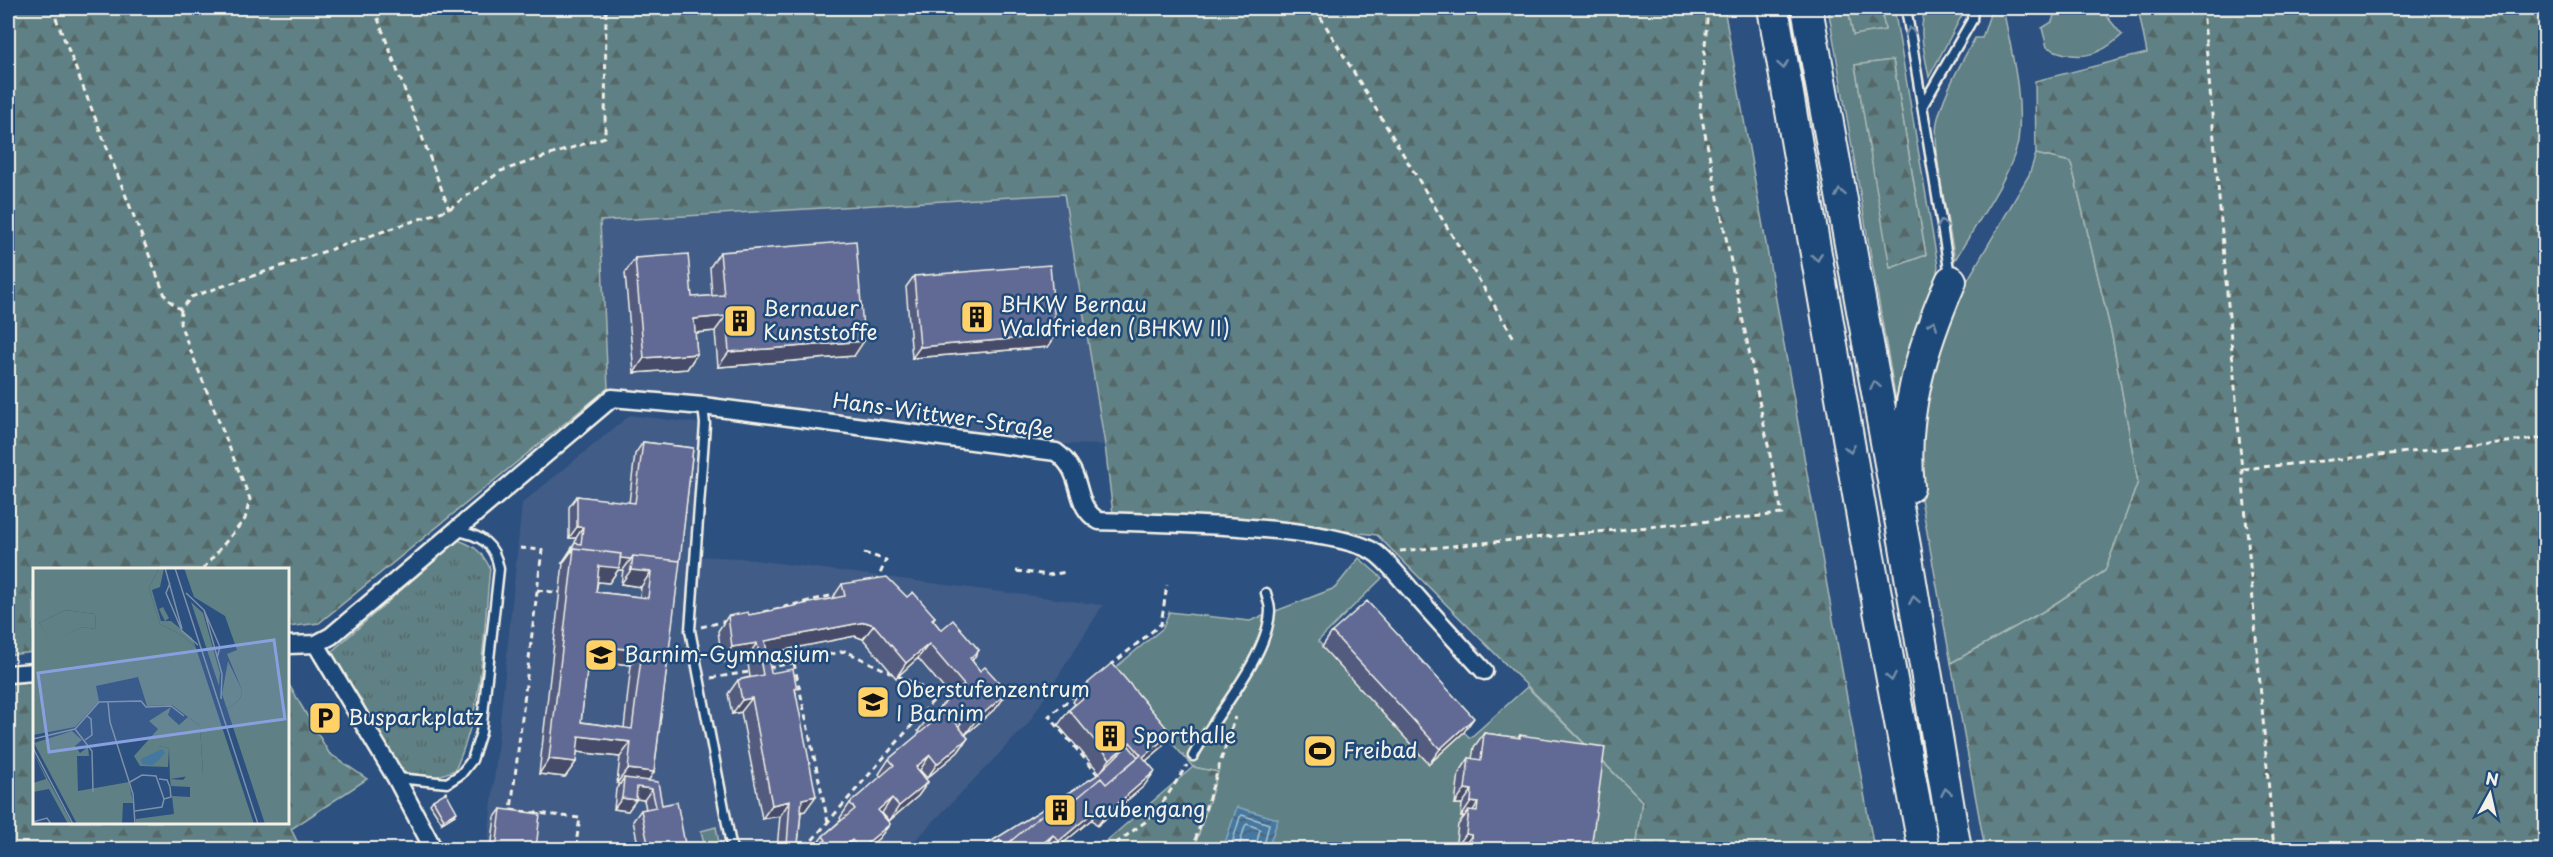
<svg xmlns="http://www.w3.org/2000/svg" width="2553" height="857" viewBox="0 0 2553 857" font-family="'Playpen Sans',sans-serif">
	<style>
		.built { fill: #405b87 }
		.grass { fill: #5f8084; stroke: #aab8b6; stroke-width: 1.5; fill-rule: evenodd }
		.forest { fill: url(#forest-firs); stroke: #aab8b6; stroke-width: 1.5 }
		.park { fill: url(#park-tufts); stroke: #aab8b6; stroke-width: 1.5 }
		.water { fill: url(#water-waves); stroke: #8aa8bd; stroke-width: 1.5 }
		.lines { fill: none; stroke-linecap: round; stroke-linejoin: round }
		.shore { stroke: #aec1cc; stroke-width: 1.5 }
		.lane-casing { stroke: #f4f1e8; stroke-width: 13 }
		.street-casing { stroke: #f4f1e8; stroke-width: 21 }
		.highway-casing { stroke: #f4f1e8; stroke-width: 34 }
		.path { stroke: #f4f1e8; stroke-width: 3; stroke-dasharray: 6 4.5; stroke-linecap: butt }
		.lane { stroke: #1f4a7a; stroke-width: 8 }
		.street { stroke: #1f4a7a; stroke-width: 16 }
		.highway { stroke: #1f4a7a; stroke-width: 30 }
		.wall { fill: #535c7f; stroke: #f4f1e8; stroke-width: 1.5; fill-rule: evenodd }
		.shaded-wall { fill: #444b68; stroke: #f4f1e8; stroke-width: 1.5 }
		.building { fill: #616b94; stroke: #f4f1e8; stroke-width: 1.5; fill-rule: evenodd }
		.oneway { stroke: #748da6 }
		.labels { text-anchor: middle; stroke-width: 5; stroke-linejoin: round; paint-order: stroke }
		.poi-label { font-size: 21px; fill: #f4f1e8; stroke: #1f4a7a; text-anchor: start }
		.street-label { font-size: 21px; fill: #f4f1e8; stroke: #1f4a7a }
		.inset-road { fill: none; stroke: #7c90a9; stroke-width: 1.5 }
		.view { fill: #88a0e0; fill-opacity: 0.15; stroke: #88a0e0; stroke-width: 3 }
		.inset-edge { fill: none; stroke: #f4f1e8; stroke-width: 3 }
	</style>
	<defs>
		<pattern id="forest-firs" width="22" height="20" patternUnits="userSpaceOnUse" patternTransform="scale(1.5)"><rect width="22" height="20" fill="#5f8084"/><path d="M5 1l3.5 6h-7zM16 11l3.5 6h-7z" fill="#556768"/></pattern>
		<pattern id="park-tufts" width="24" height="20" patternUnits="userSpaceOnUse" patternTransform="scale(1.5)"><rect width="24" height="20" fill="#5f8084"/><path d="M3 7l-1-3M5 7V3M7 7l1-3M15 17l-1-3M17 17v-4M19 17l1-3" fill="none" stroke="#556768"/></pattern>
		<pattern id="water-waves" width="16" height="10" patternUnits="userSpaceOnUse" patternTransform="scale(1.5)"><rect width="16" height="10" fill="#4478a1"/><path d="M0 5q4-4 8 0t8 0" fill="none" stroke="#466278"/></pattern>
	</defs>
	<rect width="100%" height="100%" fill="#2c507f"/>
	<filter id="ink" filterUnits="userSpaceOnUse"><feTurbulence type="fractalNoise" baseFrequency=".0167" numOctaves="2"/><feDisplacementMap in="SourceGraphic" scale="12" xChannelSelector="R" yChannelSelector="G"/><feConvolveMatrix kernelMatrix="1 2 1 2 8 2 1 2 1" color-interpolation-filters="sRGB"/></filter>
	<g filter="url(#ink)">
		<path class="built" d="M1065,194L1105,445L1058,444L1030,448L664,401L608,388L600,221Z
			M630,415L705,424L697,556L740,558L1103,605L1028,724L907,849L487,850L522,503Z"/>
		<path class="grass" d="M1828,8H1848L1853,35L1885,30L1881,8H1894L1938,266L1934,288L1901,409L1896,401ZM1893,60L1926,255L1891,268L1855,65Z
			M1926,8H1963L1962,15L1929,77C1925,55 1917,30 1926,8Z
			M1992,8H2003C2011,50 2024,98 2018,141C2013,173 1972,230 1955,260C1950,228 1930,145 1938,118C1946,89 1961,63 1975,38H1982Z
			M2053,8H2100L2122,35C2099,57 2077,62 2047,47L2042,28L2052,22L2055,12Z
			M2036,154L2071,162L2112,336L2138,482L2105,571L2044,611L1951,663L1921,499L1916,433L1927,379L1957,298L2029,175Z
			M1359,558L1382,578L1318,641L1429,764L1464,732L1470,738L1527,687L1642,801L1635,849H1194L1218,772L1193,767L1110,672L1163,628L1169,612L1250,621L1335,588Z
			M716,827L719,843L705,847L701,831Z"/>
		<path class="forest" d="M8,8H1724L1874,849H1635L1642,801L1377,535L1259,521L1113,514L1105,445L1064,194L600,221L608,388L319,623L288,627V569H34V652L8,655Z
			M1848,8H1881L1885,30L1853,35Z
			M2138,8H2545V849H1985L1951,663L2044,611L2105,571L2138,482L2112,336L2071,162L2036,154L2035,81L2147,53Z
			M1893,60L1926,255L1890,268L1855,65Z
			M34,682V822H288V683L329,753L367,779L291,829L301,849H8V684Z
			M1193,767L1218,772L1194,849H1097Z"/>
		<path class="park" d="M458,540C475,546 482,552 490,568C483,635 484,708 455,770L436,777L401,772L331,652Z"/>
		<path class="water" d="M1237,807L1278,819L1268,849H1223Z"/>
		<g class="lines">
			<path class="shore" d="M1230,850L1240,817L1242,815L1269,824L1263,850
				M1238,850L1245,826L1247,824L1260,829L1255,850"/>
			<defs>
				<path id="lane" d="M1906,8L1950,275
					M1923,105L1972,20L1973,8
					M703,406L705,424L690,630L732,850
					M1193,756C1215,715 1268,657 1270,611C1270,605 1267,598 1266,593
					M397,778L447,783L461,774L472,760L481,732L499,569C495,544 481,535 457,531"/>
				<path id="street" d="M316,644L396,778L434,850
					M288,645L316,644L331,636L612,398L703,406L1056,452C1087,475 1071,505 1099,521C1152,523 1341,525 1377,554C1392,566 1404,583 1417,597C1439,622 1462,647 1484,671
					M8,674L34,672"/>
				<path id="highway" d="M1773,8L1869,557L1924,850
					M1807,8L1905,546L1956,850
					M1909,487C1901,415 1922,347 1951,281"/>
			</defs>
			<use href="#lane" class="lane-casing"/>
			<use href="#street" class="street-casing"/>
			<use href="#highway" class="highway-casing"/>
			<path class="path" d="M52,8L166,298L181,310
				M374,8L449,209
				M1315,8L1514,338
				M2203,8L2274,850
				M2243,469L2546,438
				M520,548L542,550L511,810L580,818L575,850
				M1400,551L1782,514L1700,109L1708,8
				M864,553L886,560L877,581
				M203,569L245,519L250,499L180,324L181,310L191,297L449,209L501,171L605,137L606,8
				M1016,571L1048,575L1066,572
				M537,590L560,593
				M763,612L838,594
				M701,627L727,621
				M794,663L828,822
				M1110,666L1161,624L1167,585
				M768,668L845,651L938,695L808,845
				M711,678L749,672
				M1084,688L1049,716L1099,776
				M1107,850L1145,822L1163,802L1187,765
				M1192,850L1235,717"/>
			<use href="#lane" class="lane"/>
			<use href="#street" class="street"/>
			<use href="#highway" class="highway"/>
		</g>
		<path class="wall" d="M720,252L854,356L718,367L715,331L695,333L697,354L687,369L634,373L625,273L635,258L692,297L712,296L710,267Z
			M914,276L1056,335L1048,347L912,358L906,287Z
			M643,442L693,448L654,772L648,781L686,849H639L633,821L641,810L646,809L644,800L636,799L628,811L614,809L616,789L620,784L617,783L620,757L577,752L576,762L565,777L539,774L563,563H562L575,543L576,538H569V507L577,496L629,503L635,454ZM618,570H623L621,584L641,587L640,597L596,592L598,582L609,583ZM588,660L631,665L624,728L581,722Z
			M842,584L907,597L935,617L933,620L941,630L979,650L972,661L980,671L1008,692L997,707L965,735L968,738L958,752L927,778L920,770L919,771L928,782L918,796L889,821L882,813H881L890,824L879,838L866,849H768L777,848L780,816L762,819L741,712L732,714L728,694L738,680L750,677L747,657L722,662L718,631L728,616L749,615L832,599ZM855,636L863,639L896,678L918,658L951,697L929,717L918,731L920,733L889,759L879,774L881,777L850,803L840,818L841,820L823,836L817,844H798L801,812L805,811L796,692L771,673L767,653Z
			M1332,632L1464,732L1429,764L1322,647Z
			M1083,687L1161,748L1146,761L1144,786L1097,826L1092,819L1056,849H979L1096,776L1099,772L1058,725L1069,710L1075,704L1073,702Z
			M1484,733L1518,738L1520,735L1591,849H1455L1458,825L1464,817H1461L1462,804H1455L1459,773L1469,758L1472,759L1474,747Z
			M433,800L455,815L442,823L430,804Z
			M501,809L536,849H491L495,817Z"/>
		<path class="shaded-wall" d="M726,316L715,331L684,334L694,319Z
			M1056,335L1048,347L912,358L920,347Z
			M864,341L854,356L718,367L729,352Z
			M697,354L687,369L634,373L644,358Z
			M577,527H583L576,538H569Z
			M570,552H571L563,563H562Z
			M573,552L631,559L623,570H618L609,583L589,581Z
			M633,559L671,576L650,573L641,587L621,584L631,570Z
			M865,622L874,625L863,639L855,636L759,655L765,641Z
			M757,643L747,657L722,662L732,647Z
			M929,644L918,658L896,678L906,663Z
			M590,645L642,651L631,665L580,659Z
			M979,650L969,665L970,658Z
			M1008,692L997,707L965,735L976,720Z
			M752,698L741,712L732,714L742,700Z
			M969,712L958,727L956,723Z
			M1474,718L1464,732L1429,764L1440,749Z
			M1171,733L1161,748L1133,772L1143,757Z
			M579,736L631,742L620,757L569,751Z
			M968,738L958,752L927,778L937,764Z
			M1130,742L1120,756L1100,773L1110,759Z
			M930,755L920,770L905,782L916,767Z
			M549,759L576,762L565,777L539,774Z
			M628,769L654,772L644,787L624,778L620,784L617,783Z
			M1155,771L1144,786L1097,826L1108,812Z
			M928,782L918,796L889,821L899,806Z
			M637,787L652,789L644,800L629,798Z
			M1465,789L1472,790L1462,804H1455Z
			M816,796L805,811L791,814L802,799Z
			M622,798L636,800L628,811L614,809Z
			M892,798L882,813L868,825L878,810Z
			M790,801L780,816L762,819L772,805Z
			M1471,802L1478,803L1468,818L1469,810L1464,817H1461Z
			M1102,805L1092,819L1056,849H1053L1059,841Z
			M457,812L455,815L442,823L444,819Z
			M890,824L879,838L866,849H860Z
			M1466,834L1472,835L1462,849L1463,842L1458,849H1455Z
			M1053,835L1043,849H1036Z
			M852,840L846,849H841Z"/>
		<path class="building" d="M856,241L864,341L729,352L726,316L694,319L697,354L644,358L635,258L688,254L692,297L724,295L720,252Z
			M1050,265L1056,335L920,347L914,276Z
			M643,442L693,448L680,561L633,556L631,559L620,558L621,554L574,548L571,552H570L575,543L581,544L583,527H577V496L635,503Z
			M574,548L621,554L619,568L599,566L596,592L648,598L651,572L631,570L633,556L680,561L654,772L628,769L631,742L579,736L576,762L549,759ZM590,645L642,651L632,729L581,722Z
			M887,577L907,597L913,592L935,617L932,619L941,630L953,620L979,650L970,658L980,671L985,667L1008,692L976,720L969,712L956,723L968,738L937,764L930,755L916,767L928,782L899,806L892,798L878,810L890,824L860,849L852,840L841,849H834L833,848L831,849H768L787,846L790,801L772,805L752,698L742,700L738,680L763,675L757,643L732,647L728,616L748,612L749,615L845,596L842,584ZM865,622L874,625L906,663L929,644L964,685L929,717L933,722L889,759L894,765L850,803L855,809L823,836L826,840L820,844H808V842L798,844L802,799L816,796L795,689H797L793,669L771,673L765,641Z
			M1367,601L1474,718L1440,749L1332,632Z
			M1112,663L1171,733L1143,757L1155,771L1108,812L1102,805L1059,841L1053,835L1036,849H989L1000,840L1005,846L1050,808L1057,815L1101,778L1106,784L1141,755L1130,742L1110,759L1069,710L1089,693L1083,687Z
			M1484,733L1520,738V735L1605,747L1591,849H1462L1463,842L1471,843L1472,835L1466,834L1469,810L1477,811L1478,803L1471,802L1472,790L1465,789L1469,758L1481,760Z
			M1128,745L1138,757L1106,784L1101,778L1057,815L1050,808L1005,846L1000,840L989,849H979L1096,776Z
			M624,778L658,782L662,805L677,802L686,849H649L641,810L656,807L652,789L637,787L636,800L622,798Z
			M446,792L457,812L444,819L433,800Z
			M501,809L540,814L536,849H496Z"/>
		<defs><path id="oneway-chevron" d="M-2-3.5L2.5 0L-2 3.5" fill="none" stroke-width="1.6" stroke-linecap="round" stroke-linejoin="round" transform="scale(1.5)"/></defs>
		<g class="oneway">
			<use href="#oneway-chevron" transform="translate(1910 31) rotate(-100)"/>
			<use href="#oneway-chevron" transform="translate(1783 65) rotate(80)"/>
			<use href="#oneway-chevron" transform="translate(1840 193) rotate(-100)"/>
			<use href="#oneway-chevron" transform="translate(1942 224) rotate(-99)"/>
			<use href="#oneway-chevron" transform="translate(1817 257) rotate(80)"/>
			<use href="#oneway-chevron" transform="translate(1933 324) rotate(-69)"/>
			<use href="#oneway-chevron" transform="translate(1875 385) rotate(-100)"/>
			<use href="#oneway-chevron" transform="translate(1850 449) rotate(80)"/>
			<use href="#oneway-chevron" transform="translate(1914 600) rotate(-100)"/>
			<use href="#oneway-chevron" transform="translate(1891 677) rotate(79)"/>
			<use href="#oneway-chevron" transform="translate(1946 792) rotate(-100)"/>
		</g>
	</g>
	<defs>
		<symbol id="building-square" viewBox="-11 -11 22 22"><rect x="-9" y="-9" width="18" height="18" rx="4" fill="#ffd166" stroke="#1f4a7a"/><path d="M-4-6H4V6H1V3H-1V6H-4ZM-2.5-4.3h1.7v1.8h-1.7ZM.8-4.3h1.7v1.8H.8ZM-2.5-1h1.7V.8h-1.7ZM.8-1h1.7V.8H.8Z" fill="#111"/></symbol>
		<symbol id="school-square" viewBox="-11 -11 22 22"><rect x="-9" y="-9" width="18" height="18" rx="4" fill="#ffd166" stroke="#1f4a7a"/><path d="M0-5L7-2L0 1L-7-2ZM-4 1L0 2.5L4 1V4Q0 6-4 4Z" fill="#111"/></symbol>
		<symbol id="parking-square" viewBox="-11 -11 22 22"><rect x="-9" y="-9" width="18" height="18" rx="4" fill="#ffd166" stroke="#1f4a7a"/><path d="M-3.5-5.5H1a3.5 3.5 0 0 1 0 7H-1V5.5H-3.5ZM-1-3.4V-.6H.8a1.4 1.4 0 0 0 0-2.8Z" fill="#111"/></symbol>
		<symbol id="stadium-square" viewBox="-11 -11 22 22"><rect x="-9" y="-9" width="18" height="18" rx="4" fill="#ffd166" stroke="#1f4a7a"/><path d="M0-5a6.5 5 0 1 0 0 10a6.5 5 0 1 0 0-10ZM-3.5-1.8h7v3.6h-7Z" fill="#111"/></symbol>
	</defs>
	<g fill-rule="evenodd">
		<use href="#building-square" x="958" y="298" width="38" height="38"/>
		<use href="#building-square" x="721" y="302" width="38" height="38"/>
		<use href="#school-square" x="582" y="636" width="38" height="38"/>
		<use href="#school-square" x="854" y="683" width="38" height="38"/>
		<use href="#parking-square" x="306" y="699" width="38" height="38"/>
		<use href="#building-square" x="1091" y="717" width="38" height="38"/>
		<use href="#stadium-square" x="1301" y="732" width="38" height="38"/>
		<use href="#building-square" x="1041" y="791" width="38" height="38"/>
	</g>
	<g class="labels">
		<g class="poi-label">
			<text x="1000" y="312">BHKW Bernau<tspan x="1000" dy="24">Waldfrieden (BHKW II)</tspan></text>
			<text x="763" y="316">Bernauer<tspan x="763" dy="24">Kunststoffe</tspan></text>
			<text x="624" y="662">Barnim-Gymnasium</text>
			<text x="896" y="697">Oberstufenzentrum<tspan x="896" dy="24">I Barnim</tspan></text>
			<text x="348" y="725">Busparkplatz</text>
			<text x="1133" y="743">Sporthalle</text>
			<text x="1343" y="758">Freibad</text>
			<text x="1083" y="817">Laubengang</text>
		</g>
		<g class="street-label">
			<text transform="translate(943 416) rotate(8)" y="7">Hans-Wittwer-Straße</text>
		</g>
	</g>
	<g transform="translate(33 568)">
		<rect width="256" height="256" fill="#2c507f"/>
		<path d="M126,0H131L127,19L119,22L128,53H132L126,41L130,39L136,50L132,53H138L159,70L163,80L150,68L127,56L116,20ZM158,34L170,45L187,105L186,118ZM32,42L62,46L63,61L49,59L18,74L6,55ZM195,93L209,122L207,131L194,141L189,126ZM138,139L135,147L146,157L155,149L167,158L170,206L137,211L136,180L125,178V161L116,153Z" fill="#5f8084"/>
		<path d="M0,0H126L116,20L127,56L150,68L163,80L221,256H103V251L141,246L139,228L157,229V219L138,218L137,211L150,212L155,206H170L167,158L139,137L114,138L105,109L63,118L66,133L42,159L0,167ZM32,42L62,46L63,61L49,59L18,73L6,55ZM151,0H256V256H232L194,141L207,131L209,122L194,86L204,82L192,48L161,29ZM125,161V178L136,180L135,199L107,198L101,188ZM39,163L49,172L42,178L47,185L55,179L56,188H44L45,223L96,214L100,235H90L89,256H44L1,175ZM0,184L39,256H35L16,221L0,224V215L13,211Z" fill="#5f8084" fill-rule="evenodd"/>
		<path d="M129,181L132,185L127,191L120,197L109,196L108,191Z" fill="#4478a1"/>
		<path class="inset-road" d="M132,0L149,61M142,0L225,256M137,15L133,25L149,63M153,25L171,42M171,42L189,106M171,42L187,79L184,90M149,63L165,77M188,131L189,106M75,134L77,154L100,226L102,256M42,161L59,183L60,224M0,171L42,161L66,134L108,133L113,139L138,138L151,148M52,172L59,167L58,151L54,148M0,180L40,256M126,211L134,212L137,219L138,229L131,231M97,214L109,207L123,208L131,231L129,239L102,243M0,254L14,250L18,256"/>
		<path class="view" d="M241,72L252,151L16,184L5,105Z"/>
		<rect width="256" height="256" class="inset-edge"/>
	</g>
	<rect width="2553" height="857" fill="none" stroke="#1f4a7a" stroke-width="30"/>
	<rect x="15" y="15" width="2523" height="827" fill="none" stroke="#f4f1e8" stroke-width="2" filter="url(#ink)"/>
	<g transform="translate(2490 794) rotate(8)" stroke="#1f4a7a" stroke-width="4.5" paint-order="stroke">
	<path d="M0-4.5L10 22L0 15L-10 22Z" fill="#f4f1e8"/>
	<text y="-9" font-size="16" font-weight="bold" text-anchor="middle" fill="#f4f1e8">N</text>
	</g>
</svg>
